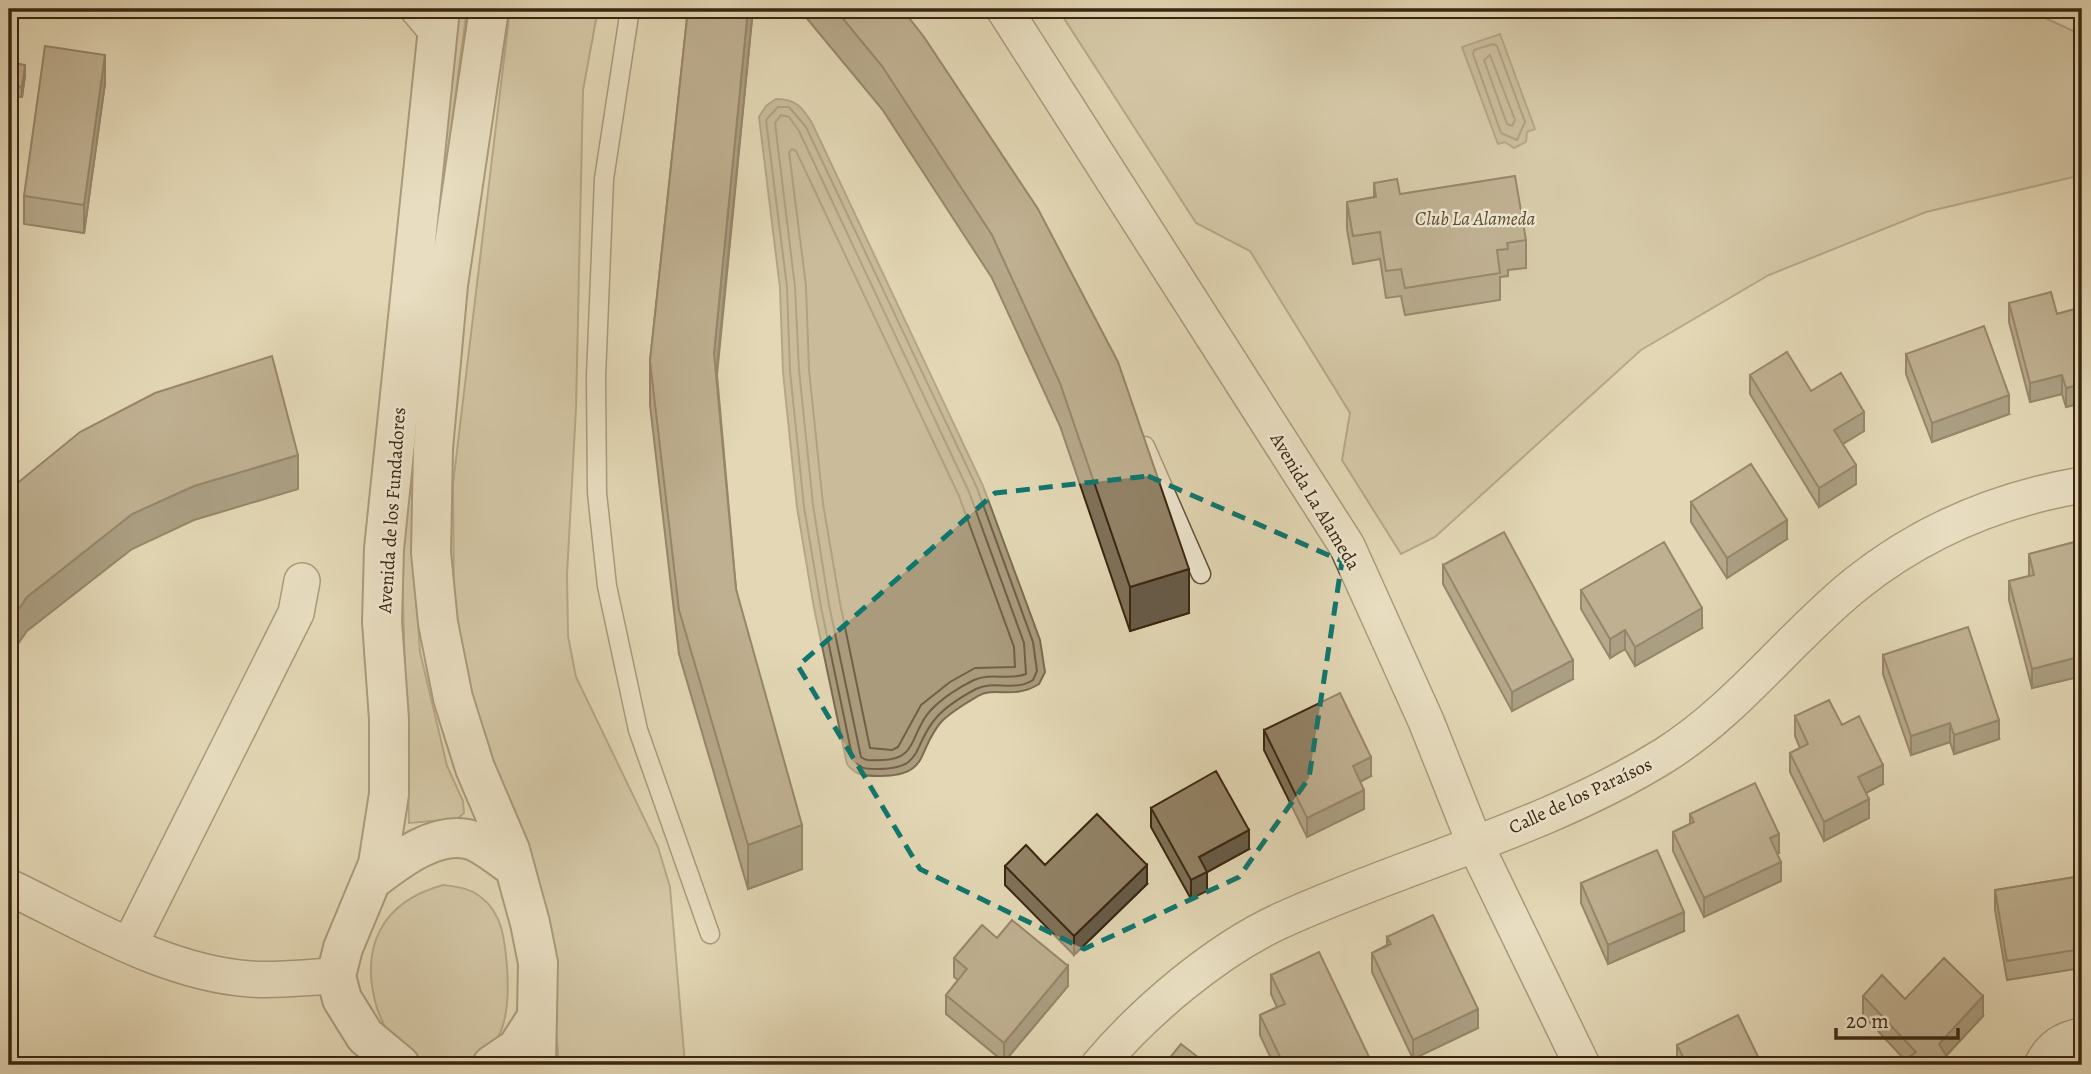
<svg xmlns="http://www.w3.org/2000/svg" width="2091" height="1074" viewBox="0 0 2091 1074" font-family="Alegreya,serif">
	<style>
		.green { fill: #c6b999; stroke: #807054; stroke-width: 2 }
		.water { fill: #aa9b7d; stroke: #7d6c51; stroke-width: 2 }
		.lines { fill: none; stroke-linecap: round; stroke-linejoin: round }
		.shore { stroke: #726046; stroke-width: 2 }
		.service-casing { stroke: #645239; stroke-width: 21 }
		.minor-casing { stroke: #645239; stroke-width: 38 }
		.tertiary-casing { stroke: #645239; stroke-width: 42 }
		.service { stroke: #ede5cf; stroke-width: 18 }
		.minor { stroke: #ede5cf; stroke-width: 35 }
		.tertiary { stroke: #ede5cf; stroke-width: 38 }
		.wall { fill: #7e7058; stroke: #3a2610; stroke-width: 2 }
		.shaded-wall { fill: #665b47; stroke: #3a2610; stroke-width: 2 }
		.building { fill: #928266; stroke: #3a2610; stroke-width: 2 }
		.marked { fill: none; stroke: #0f766e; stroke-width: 5; stroke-dasharray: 14 9; stroke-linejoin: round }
		.labels { text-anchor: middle; stroke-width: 5; stroke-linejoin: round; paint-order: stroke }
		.park-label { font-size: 19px; font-style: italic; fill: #5d4b32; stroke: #ede5cf }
		.street-label { font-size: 19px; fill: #3a2610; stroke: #ede5cf }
	</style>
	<rect width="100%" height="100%" fill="#e3d7b5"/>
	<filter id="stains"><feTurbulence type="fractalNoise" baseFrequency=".00286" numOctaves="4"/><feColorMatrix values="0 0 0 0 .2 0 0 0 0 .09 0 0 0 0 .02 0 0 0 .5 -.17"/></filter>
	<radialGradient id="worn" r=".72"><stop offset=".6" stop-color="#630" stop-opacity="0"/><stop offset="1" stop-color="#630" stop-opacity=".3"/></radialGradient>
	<path class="green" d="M456,9H467L447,158L412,524L420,652L447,766L463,801L464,813L457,819L409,823L401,525Z
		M510,9H598L583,90L576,408L567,575L568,636L576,677L658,847L670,887L685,1065H559L552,983L470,700L454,609L453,484Z
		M1058,9H2026L2082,35V175L1926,212L1769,275L1641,350L1435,537L1401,554L1342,460L1350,413L1250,251L1196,223Z
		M443,885C458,887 470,888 482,898C503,914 505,943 507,967C511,1021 502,1074 429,1064C403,1057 385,1033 377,1008C359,948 381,902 443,885Z"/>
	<path class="water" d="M1500,34L1535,129L1527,132L1526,142L1514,148L1505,142L1498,144L1462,47Z
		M776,99C796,99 802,107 812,123L983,486L1040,640L1045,672L1039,684C1014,700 995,686 978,696C966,703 952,711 942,721C916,750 931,776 880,776C864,776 856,776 847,764L814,608L797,507L783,372L780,288L759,117L766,106Z"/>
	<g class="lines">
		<path class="shore" d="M1493,44L1497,46L1525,122L1517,140L1501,133L1473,54L1474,50Z
			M1490,55L1515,120L1512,126L1507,124L1484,60Z
			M789,107L806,127L977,488L1033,642L1037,671L1033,680C1015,692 994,680 976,689C963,696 946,706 936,718C911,747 925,769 877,769C866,769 860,769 853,760L821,607L804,507L790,371L787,287L766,120L778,107Z
			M781,115L789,117L799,131L969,492L1024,643L1026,674C1009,681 991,672 974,680C959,687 941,699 930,711C910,733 918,760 882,760C874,760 867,762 861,757L829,605L813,505L799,370L795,287L775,123Z
			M792,149L796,151L959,496L1014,647L1015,667L975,668L950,682L921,705L898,747L892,750L870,748L840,603L823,504L809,370L806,286L789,152Z"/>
		<defs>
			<path id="service" d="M407,9L433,40
				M630,9L604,179L596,377L597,493L607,586L638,730L710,934
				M1145,446L1201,574"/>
			<path id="minor" d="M1004,9L1347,546L1426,721L1475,844L1582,1065
				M9,887C84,923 165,973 250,979C278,981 308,977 336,976
				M130,944L296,613L302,581
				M1099,1065C1145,1011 1215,951 1280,921C1407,863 1546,829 1665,755C1738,709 1790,637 1856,584C1921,532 1999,499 2082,485
				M2042,1065C2051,1047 2063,1039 2082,1036"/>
			<path id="tertiary" d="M489,9L448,285L433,448L431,553L438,623L453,698L475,768L510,850L530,923L538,963L536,1065
				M371,881C397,861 438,828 474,841C488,847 503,860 515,868
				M400,1065L365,1036L342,999L336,976L343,948L378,864L389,794V719L382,622L384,549L440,9
				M492,1065L517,1048L537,1017"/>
		</defs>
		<use href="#service" class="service-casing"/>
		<use href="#minor" class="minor-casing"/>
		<use href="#tertiary" class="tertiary-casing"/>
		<use href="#service" class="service"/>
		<use href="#minor" class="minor"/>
		<use href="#tertiary" class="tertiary"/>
	</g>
	<path class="wall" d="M688,9H753L717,375L736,589L802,869L748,889L679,654L650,405V361Z
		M799,9H902L1189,613L1130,631L1060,426L992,278L882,109Z
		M9,62L25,75L22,97L9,95Z
		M105,83L84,233L24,224V196Z
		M1374,183L1400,194L1526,240V268L1508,270V276L1500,277V300L1405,315L1401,296L1386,298L1380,259L1353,264L1347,229V202L1374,197Z
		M2009,303L2057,314L2082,307V403L2066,407L2062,394L2030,402L2009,322Z
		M1906,354L2009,414L1932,442L1906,374Z
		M1750,375L1811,391L1864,431L1843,444L1856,484L1819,507L1750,394Z
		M1691,502L1787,539L1727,578L1691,522Z
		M2082,540V676L2032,688L2009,600V581L2029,576V554Z
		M1443,565L1573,679L1512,711L1443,584Z
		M1581,590L1702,628L1635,666L1625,649L1610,658L1581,609Z
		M1883,655L1999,739L1954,754L1950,742L1911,755L1883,674Z
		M1795,716L1883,784L1866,793L1869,818L1824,841L1790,772V753L1800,748L1795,736Z
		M1264,730L1371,776L1360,782L1364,809L1307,837L1264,750Z
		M1151,808L1249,849L1207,872V891L1191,899L1151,827Z
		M1690,814L1779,853L1777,854L1781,881L1704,917L1673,851V832L1690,824Z
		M1005,866L1147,884L1074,955L1005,885Z
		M2082,876V968L2007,980L1995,910V890Z
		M1581,883L1684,931L1608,964L1581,903Z
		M1387,937L1478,1028L1413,1059L1372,972V953L1387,945Z
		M997,938L1068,986L1004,1062L946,1014V995L958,980L954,977V958Z
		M1271,975L1371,1065H1274L1260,1035V1015L1277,1007L1271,994Z
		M1863,996L1905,999L1983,1016L1946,1056L1952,1065H1899V1064L1905,1060L1863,1015Z
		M1677,1045L1762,1065H1677Z"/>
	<path class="shaded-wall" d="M748,9H753L714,396V353Z
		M105,55V83L84,233V205Z
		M25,65V75L22,97V87Z
		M2062,375V394L2030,402V383Z
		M2082,384V403L2066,407V388Z
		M2009,395V414L1932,442V423Z
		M1864,412V431L1834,449V430Z
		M298,455V489L194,520L132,549L27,631L9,657V623L27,597L132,514L194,486Z
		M1856,465V484L1819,507V488Z
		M1787,520V539L1727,578V558Z
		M1189,569V613L1130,631V587Z
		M1702,608V628L1635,666V647Z
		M1625,630V649L1610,658V639Z
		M2082,656V676L2032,688V669Z
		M1573,660V679L1512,711V692Z
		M1999,720V739L1954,754V735Z
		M1950,723V742L1911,755V736Z
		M1371,757V776L1353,785V766Z
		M1883,765V784L1858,797V777Z
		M1364,790V809L1307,837V818Z
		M1869,799V818L1824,841V822Z
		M802,825V869L748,889V845Z
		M1249,830V849L1207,872V891L1191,899V880L1199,857Z
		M1779,834V853L1770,857V838Z
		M1781,862V881L1704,917V898Z
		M1147,865V884L1074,955V936Z
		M1684,912V931L1608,964V945Z
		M1068,966V986L1004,1062V1043Z
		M1983,996V1016L1939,1063V1044Z
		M1478,1009V1028L1413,1059V1040Z"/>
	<path class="building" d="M688,9H748L714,353L736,589L802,825L748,845L679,610L650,361Z
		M835,9H902L924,37L1038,209L1118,362L1189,569L1130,587L1060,383L992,235L882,66Z
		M45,46L105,55L84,205L24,196Z
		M9,62L25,65L22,87L9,85Z
		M1515,176L1526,240L1507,243L1508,249L1497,250L1500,273L1405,288L1401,269L1386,271L1380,232L1353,236L1347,202L1376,197L1374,183L1397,179L1400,194Z
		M2051,292L2057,314L2082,307V384L2066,388L2062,375L2030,383L2009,303Z
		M1984,326L2009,395L1932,423L1906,354Z
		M1787,352L1811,391L1841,373L1864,412L1834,430L1856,465L1819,488L1750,375Z
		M272,356L298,455L194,486L132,514L27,597L9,623V490L80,432L155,393Z
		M1751,464L1787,520L1727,558L1691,502Z
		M1504,532L1573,660L1512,692L1443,565Z
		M2082,540V656L2032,669L2009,581L2034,575L2029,554Z
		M1664,542L1702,608L1635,647L1625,630L1610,639L1581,590Z
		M1968,627L1999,720L1954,735L1950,723L1911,736L1883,655Z
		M1340,693L1371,757L1353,766L1364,790L1307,818L1264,730Z
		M1829,700L1842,725L1859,716L1883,765L1858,777L1869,799L1824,822L1790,753L1808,744L1795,716Z
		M1216,771L1249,830L1199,857L1207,872L1191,880L1151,808Z
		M1755,783L1779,834L1770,838L1781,862L1704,898L1673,832L1694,822L1690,814Z
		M1097,814L1147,865L1074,936L1005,866L1026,845L1045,865Z
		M1657,850L1684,912L1608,945L1581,883Z
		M2082,876V949L2007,961L1995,890Z
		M1433,915L1478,1009L1413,1040L1372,953L1391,944L1387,937Z
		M1012,920L1068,966L1004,1043L946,995L967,969L954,958L982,925L997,938Z
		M1319,952L1371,1061L1363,1065H1284L1260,1015L1285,1004L1271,975Z
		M1944,958L1983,996L1939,1044L1952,1065H1900L1899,1064L1916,1052L1863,996L1882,975L1905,999Z
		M1738,1015L1762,1065H1687L1677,1045Z
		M1181,1044L1208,1065H1164Z"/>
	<path d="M0 0H2091V1074H0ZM1148,476L1342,561L1309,778L1239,877L1084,949L920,869L798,666L995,493Z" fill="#e3d7b5" fill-opacity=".55" fill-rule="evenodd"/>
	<path class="marked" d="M1148,476L1342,561L1309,778L1239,877L1084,949L920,869L798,666L995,493Z"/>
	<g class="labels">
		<g class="park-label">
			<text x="1475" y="225">Club La Alameda</text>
		</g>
		<g class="street-label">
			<text transform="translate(1316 501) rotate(59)" y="7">Avenida La Alameda</text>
			<text transform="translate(391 510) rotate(-86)" y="7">Avenida de los Fundadores</text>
			<text transform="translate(1580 795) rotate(-25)" y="7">Calle de los Paraísos</text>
		</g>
	</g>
	<rect width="2091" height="1074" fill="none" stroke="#e3d7b5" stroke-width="35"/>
	<rect x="10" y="10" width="2070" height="1053" fill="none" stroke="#3a2610" stroke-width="3.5"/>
	<rect x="18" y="18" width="2056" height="1039" fill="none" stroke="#3a2610" stroke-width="2"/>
	<path d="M1836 1028v10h122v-10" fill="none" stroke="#3a2610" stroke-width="3.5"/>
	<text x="1846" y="1028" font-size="21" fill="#3a2610" stroke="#ede5cf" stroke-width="5" paint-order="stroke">20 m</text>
	<rect width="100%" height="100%" filter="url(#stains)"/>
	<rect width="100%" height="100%" fill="url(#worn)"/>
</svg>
